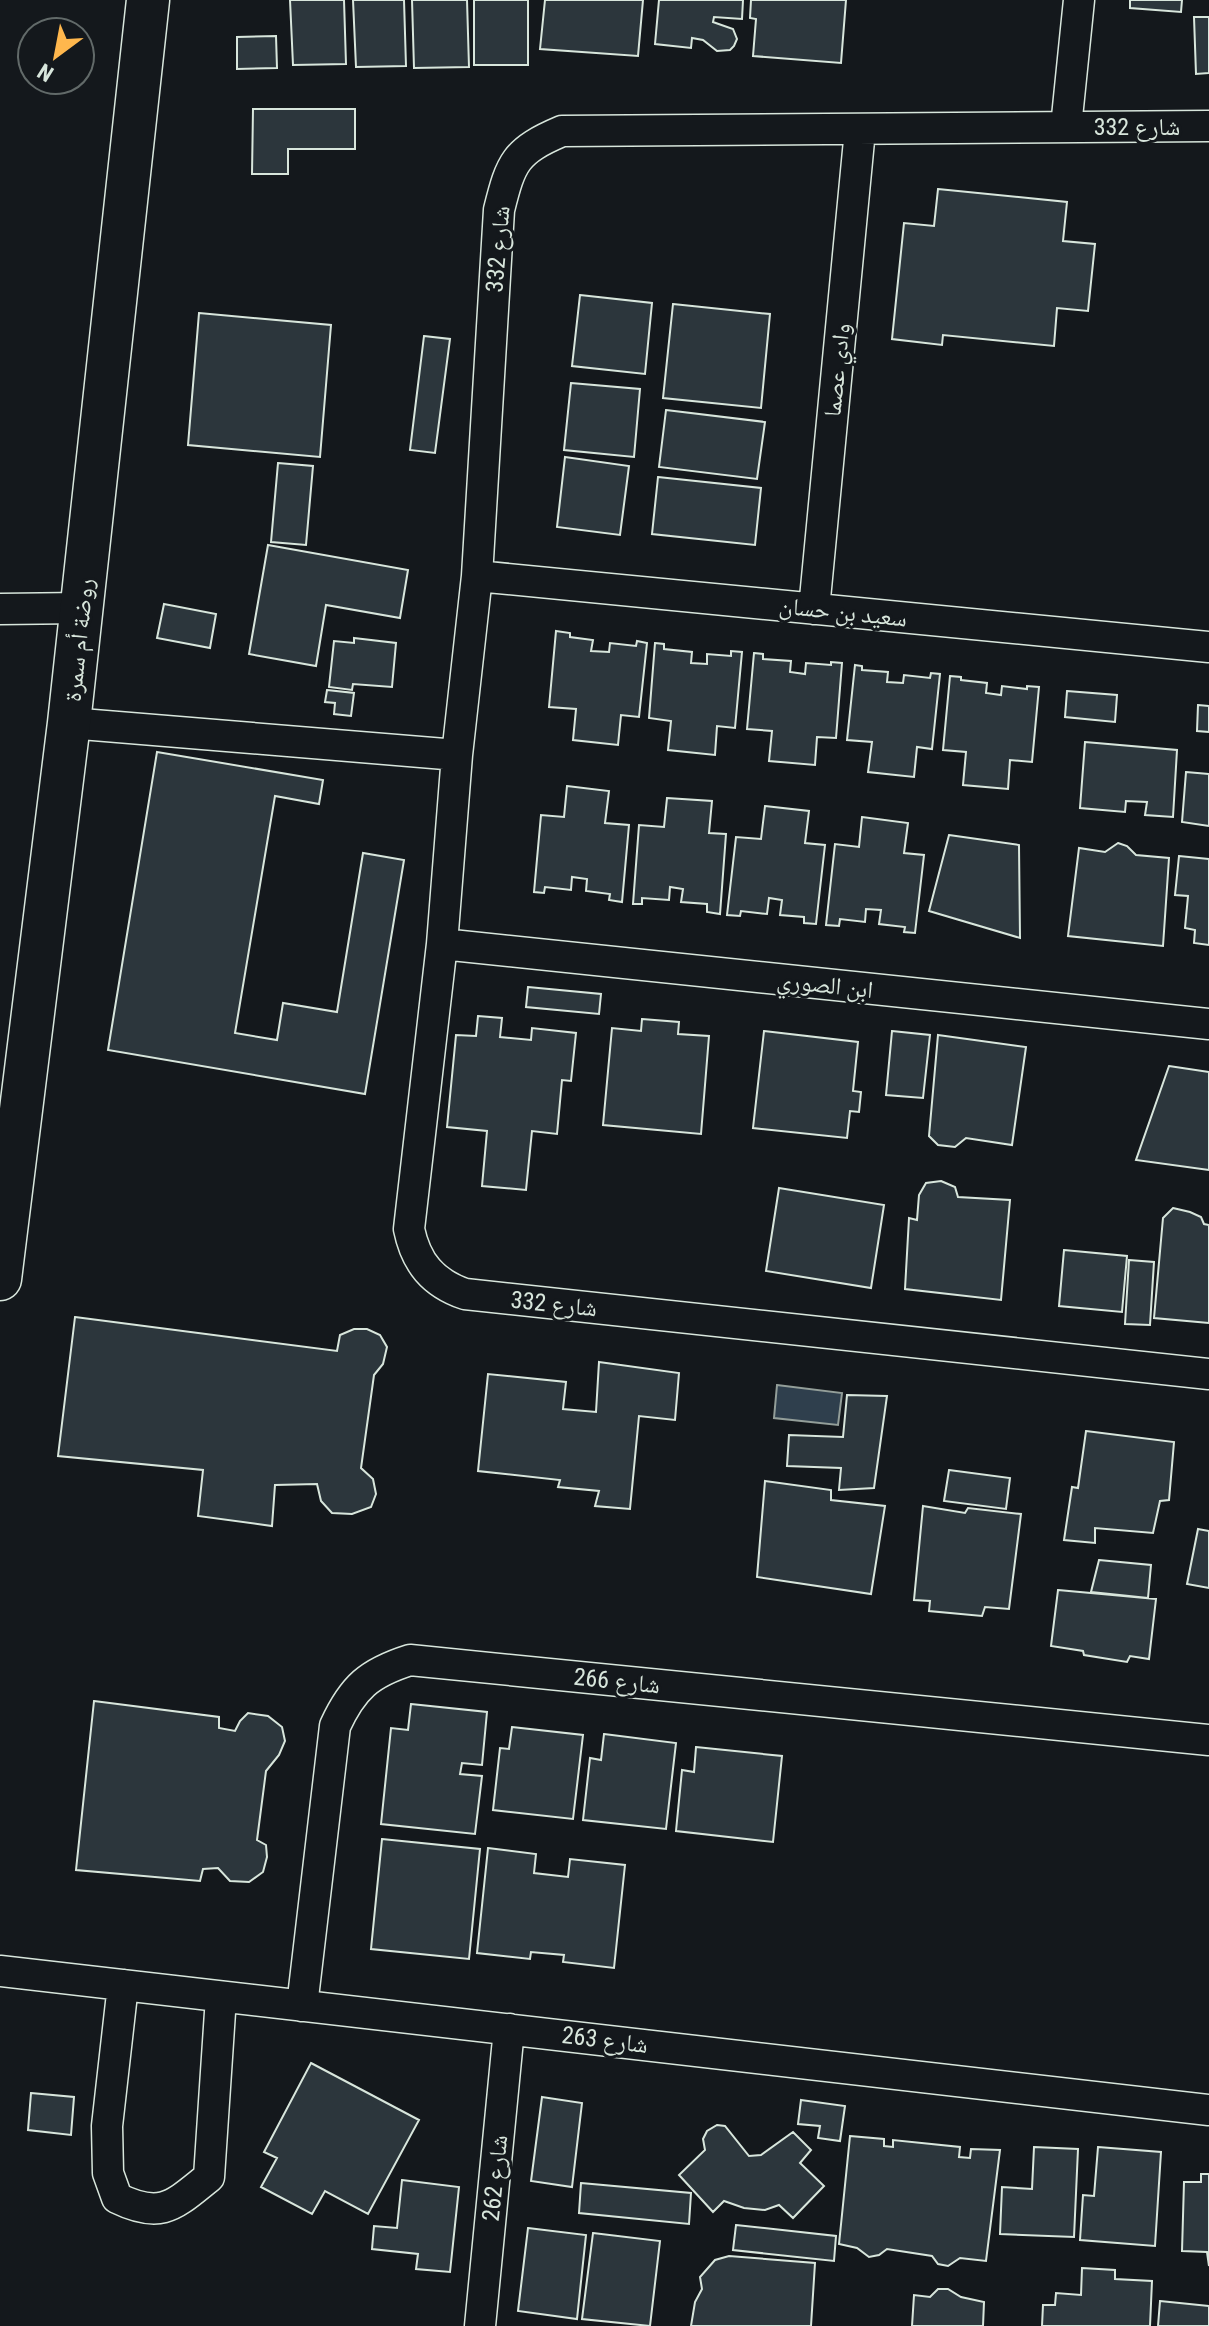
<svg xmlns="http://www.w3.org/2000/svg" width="1209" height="2326" viewBox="0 0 1209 2326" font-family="'Roboto Condensed','Noto Naskh Arabic',sans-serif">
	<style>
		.water { fill: #2f3f4d; stroke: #939e99; stroke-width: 2 }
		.building { fill: #2c363c; stroke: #d8e6dc; stroke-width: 2 }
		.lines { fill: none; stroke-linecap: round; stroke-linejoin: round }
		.street-casing { stroke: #d8e6dc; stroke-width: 33 }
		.secondary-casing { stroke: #d8e6dc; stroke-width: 45 }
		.street { stroke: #14181c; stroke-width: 30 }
		.secondary { stroke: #14181c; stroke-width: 42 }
		.labels { text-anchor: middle; stroke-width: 6; stroke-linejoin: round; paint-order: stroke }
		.street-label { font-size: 24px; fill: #d8e6dc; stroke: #14181c }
	</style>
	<rect width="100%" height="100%" fill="#14181c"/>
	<path class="water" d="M777,1385L842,1393L838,1425L774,1418Z"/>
	<path class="building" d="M290,0H344L346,64L293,65Z
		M353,0H404L406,66L356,67Z
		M412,0H467L469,67L414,68Z
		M474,0H528V65H474Z
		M545,0H643L638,56L540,49Z
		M659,0H743L742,19L714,17L713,22L733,29L737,39L734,46L730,50L717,51L703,40L692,38L691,48L655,44Z
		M751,0H846L841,63L753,56L756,19L750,18Z
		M1130,0H1182L1181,12L1130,8Z
		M1194,17H1209V73L1196,74Z
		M276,36L277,68L237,69V37Z
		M253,109H355V149H288V174H252Z
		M938,189L1067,202L1063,241L1095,244L1088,311L1057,308L1054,346L943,335L942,345L892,339L904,223L934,226Z
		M580,295L652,303L645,374L572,366Z
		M673,304L770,314L761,408L663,398Z
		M199,313L331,325L320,457L188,445Z
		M424,336L450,339L435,453L410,450Z
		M571,383L640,389L634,457L564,450Z
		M666,410L765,422L757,479L659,467Z
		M565,457L629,466L620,535L557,527Z
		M278,463L313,466L306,545L271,542Z
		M658,477L761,488L755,545L652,534Z
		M268,545L408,570L400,618L326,605L316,666L249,654Z
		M164,604L216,614L210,648L157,638Z
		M556,631L570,633V637L593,640L591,651L609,652L610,643L636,646L637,641L647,643L639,717L621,715L618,745L573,740L576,709L549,707Z
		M354,638L396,643L392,687L353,684L352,690L329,687L334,641L354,643Z
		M655,643L664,644V649L692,652L691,663L707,664V654L731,656V651L742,652L735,728L717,726L715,755L668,750L671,721L649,718Z
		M754,653L763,654V659L791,661L790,672L805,674L806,663L831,665V662L842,663L836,738L817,737L815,765L769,761L772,731L747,729Z
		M855,665L862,666V670L888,672L887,682L903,683L904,675L930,678L931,673L940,674L932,749L917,747L914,777L868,772L872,742L847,740Z
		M950,676L961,677V680L987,683L986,693L1001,695L1002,686L1027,689V686L1039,687L1032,762L1010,760L1008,789L963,785L966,752L943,750Z
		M327,690L354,693L351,716L334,714L335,703L325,702Z
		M1067,691L1117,695L1115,722L1065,717Z
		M1198,705L1209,706V732L1197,731Z
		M1085,742L1177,750L1173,817L1145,815L1147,802L1126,801L1125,812L1080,808Z
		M157,752L323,780L319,804L275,796L235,1033L277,1040L283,1003L337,1012L363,853L404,860L365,1094L108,1050Z
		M1186,772L1209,774V826L1182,822Z
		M567,786L609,791L605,823L629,825L622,902L609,900L610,894L586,891L587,879L572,877L571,890L545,887L544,893L534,892L541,815L564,817Z
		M667,798L712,801L709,833L726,834L720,914L707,912V904L681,902L683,889L670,887L669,900L642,898V904H633L639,825L664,827Z
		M765,806L809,811L805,843L825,845L816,924L804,923V917L780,915L782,900L769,898L767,914L741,911L740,916L727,915L736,837L761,839Z
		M862,817L908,823L904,853L924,855L915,933L904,932L905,927L879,924L881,910L866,909L865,922L840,919L839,926L826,925L835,844L859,847Z
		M949,835L1019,845L1020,938L929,911Z
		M1118,843L1127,846L1136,855L1169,858L1163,946L1068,936L1079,848L1105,852Z
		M1179,856L1209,859V945L1194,943L1195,930L1185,928L1188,896L1175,895Z
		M528,987L601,994L599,1014L526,1007Z
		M478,1016L502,1018L500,1037L531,1040L532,1028L576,1033L571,1081L562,1080L557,1134L532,1131L526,1190L482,1186L487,1131L447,1127L456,1035L476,1036Z
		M642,1019L679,1022L678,1034L709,1036L701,1134L603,1125L612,1028L641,1031Z
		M764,1031L858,1042L853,1091L861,1092L859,1112L850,1111L847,1138L753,1128Z
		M892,1031L930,1035L923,1098L886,1095Z
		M938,1035L1026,1047L1012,1145L966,1138L955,1147L938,1145L929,1136Z
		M1169,1066L1209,1072V1170L1136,1160Z
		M941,1181L955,1187L958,1197L1010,1200L1001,1300L905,1289L909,1218L917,1220L919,1195L926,1183Z
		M779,1188L884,1205L871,1288L766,1271Z
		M1173,1208L1190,1212L1201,1217L1204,1224L1209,1225V1323L1154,1318L1163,1218Z
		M1064,1250L1127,1256L1122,1312L1059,1306Z
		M1129,1260L1154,1262L1150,1325L1125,1324Z
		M75,1317L337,1351L340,1335L354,1329H367L380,1335L387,1347L383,1364L374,1375L361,1468L373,1479L376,1494L371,1507L352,1514L332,1513L321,1501L317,1484L275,1485L272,1526L198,1516L203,1470L58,1456Z
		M599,1362L679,1373L675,1420L639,1416L630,1509L595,1506L599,1491L558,1487L560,1480L478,1471L488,1374L566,1382L563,1409L596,1412Z
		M847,1395L887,1396L874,1488L839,1490L841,1468L787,1466L789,1435L843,1437Z
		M1086,1431L1174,1442L1169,1500L1160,1501L1153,1533L1095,1528V1543L1064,1540L1072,1487L1078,1488Z
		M949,1470L1010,1478L1006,1509L944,1501Z
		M765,1481L831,1490V1500L885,1506L871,1594L757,1577Z
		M923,1506L965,1513L968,1508L1021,1514L1009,1609L985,1607L982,1616L929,1611L930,1601L914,1600Z
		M1198,1529L1209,1531V1588L1187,1584Z
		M1099,1560L1151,1565L1148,1598L1091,1592Z
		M1058,1590L1156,1599L1149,1659L1130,1656L1127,1662L1084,1655L1083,1651L1051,1646Z
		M94,1701L219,1717V1728L235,1731L240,1721L248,1713L268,1716L282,1727L285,1741L279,1755L266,1771L257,1840L266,1845L267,1857L263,1872L249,1882L230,1881L218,1868L203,1869L200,1881L76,1870Z
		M411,1704L487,1712L482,1765L462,1763L460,1774L482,1776L475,1834L381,1824L391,1728L408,1730Z
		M512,1727L583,1735L573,1819L493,1810L500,1748L509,1749Z
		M604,1734L676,1743L666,1829L583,1820L590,1758L601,1760Z
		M696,1747L782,1756L773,1842L676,1831L682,1770L694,1772Z
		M382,1839L480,1849L469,1959L371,1949Z
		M488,1848L536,1854L534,1873L568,1877L570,1859L625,1865L614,1968L563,1962L564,1955L531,1952L530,1959L477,1953Z
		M311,2063L419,2120L368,2214L325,2191L312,2214L261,2187L277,2158L264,2152Z
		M31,2093L74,2097L71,2135L28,2130Z
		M542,2097L582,2103L572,2187L531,2181Z
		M801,2100L845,2106L840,2141L818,2138L820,2126L798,2124Z
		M717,2125L725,2126L749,2156L761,2155L793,2132L811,2150L800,2163L824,2186L793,2218L779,2205L765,2210L744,2208L724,2201L713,2212L679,2175L705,2150L703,2139L707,2131Z
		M850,2136L884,2139V2146L893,2147V2140L960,2147L959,2157L970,2158L971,2149L1000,2150L986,2261L960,2258L948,2266L938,2264L932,2256L887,2249L879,2255L869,2257L857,2248L839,2244Z
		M1034,2147L1078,2149L1074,2237L1000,2234L1002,2187L1032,2189Z
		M1098,2147L1161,2152L1155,2246L1080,2240L1083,2195L1094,2196Z
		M1201,2174H1209V2266L1207,2252L1182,2251L1184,2182H1201Z
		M402,2180L459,2187L450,2272L416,2269L418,2254L372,2249L374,2226L397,2228Z
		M581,2183L691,2193L689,2224L579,2213Z
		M736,2225L836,2236L834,2261L733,2250Z
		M528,2228L586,2235L577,2319L518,2311Z
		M593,2233L660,2241L650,2326L582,2319Z
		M729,2256L815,2263L811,2326H691L695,2302L702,2289L700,2277L715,2260Z
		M1082,2268L1115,2270V2279L1152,2281L1150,2326H1042L1043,2305H1055L1056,2293L1081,2295Z
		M938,2289H948L961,2297L984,2302L983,2326H912L914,2295L930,2297Z
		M1160,2301L1209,2306V2326H1158Z"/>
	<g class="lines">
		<defs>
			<path id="street" d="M1209,126L562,131C515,151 511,162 499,210L477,576L457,755L442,944L409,1229C416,1263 433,1283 465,1294L1209,1374
				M1066,127L1079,0
				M477,576L1209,647
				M0,609L82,608
				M814,609L860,130
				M69,723L457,755
				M442,944L1209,1024
				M0,1971L1209,2110
				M123,1985L107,2126L108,2173L117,2198C162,2220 174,2205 209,2177L221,1997
				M302,2006L335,1726C353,1687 369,1673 410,1660L1209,1740
				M480,2326L509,2029"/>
			<path id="secondary" d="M0,1279L69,723L148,0"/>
		</defs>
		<use href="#street" class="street-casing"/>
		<use href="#secondary" class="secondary-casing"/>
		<use href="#street" class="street"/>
		<use href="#secondary" class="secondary"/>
	</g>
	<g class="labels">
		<g class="street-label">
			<text x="1137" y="135">شارع 332</text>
			<text transform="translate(498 249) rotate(-85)" y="8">شارع 332</text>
			<text transform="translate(837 370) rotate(-84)" y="8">وادي عصما</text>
			<text transform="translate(843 612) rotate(6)" y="8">سعيد بن حسان</text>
			<text transform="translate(79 640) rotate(-84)" y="8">روضة أم سمرة</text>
			<text transform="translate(825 985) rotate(6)" y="8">ابن الصوري</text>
			<text transform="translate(554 1304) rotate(6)" y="8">شارع 332</text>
			<text transform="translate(617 1681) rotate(6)" y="8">شارع 266</text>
			<text transform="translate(605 2040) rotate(7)" y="8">شارع 263</text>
			<text transform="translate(495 2178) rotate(-84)" y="8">شارع 262</text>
		</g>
	</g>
	<g transform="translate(56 56) rotate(212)"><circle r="38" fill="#14181c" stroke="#626a69" stroke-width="2"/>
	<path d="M0-6L14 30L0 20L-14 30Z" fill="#ffb74d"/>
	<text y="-12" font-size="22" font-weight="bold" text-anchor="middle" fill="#d8e6dc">N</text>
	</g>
</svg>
